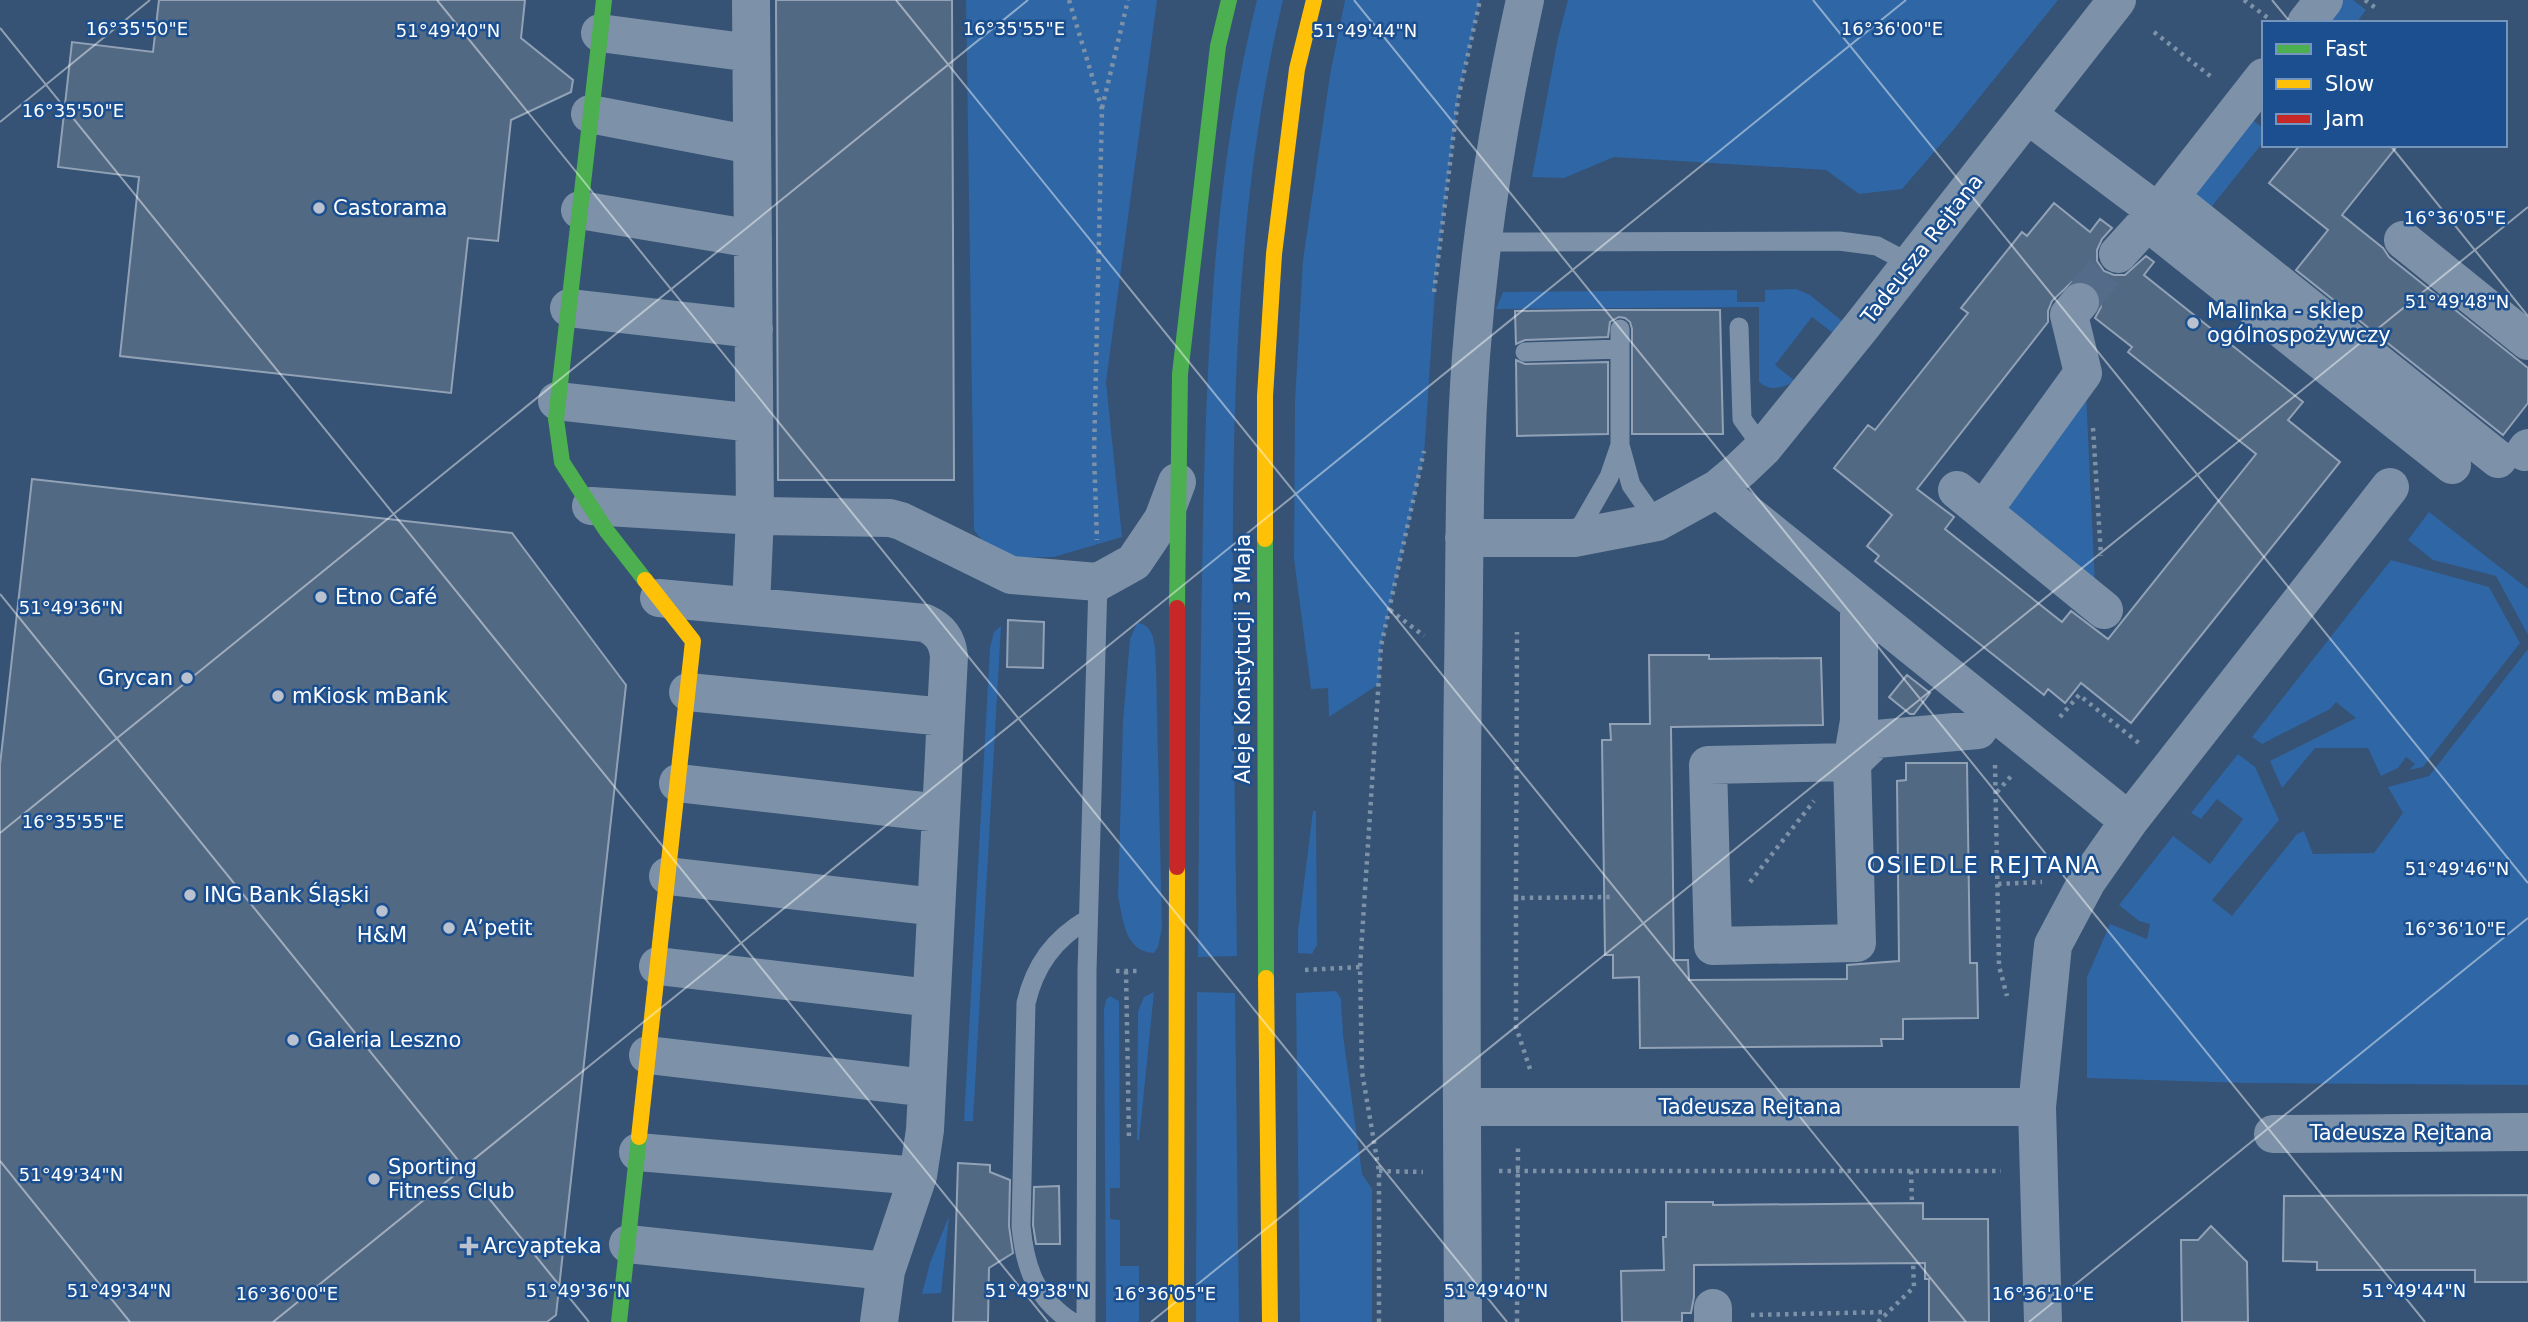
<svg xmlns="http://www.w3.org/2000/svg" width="2528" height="1322" viewBox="0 0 2528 1322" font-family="'DejaVu Sans',sans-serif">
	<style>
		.green { fill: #2f66a5 }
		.building { fill: #526984; stroke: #92a2b6; stroke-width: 2; fill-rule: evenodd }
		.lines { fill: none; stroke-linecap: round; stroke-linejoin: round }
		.street-tunnel { stroke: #546c89; stroke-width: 38; stroke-dasharray: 38 19; stroke-linecap: butt }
		.path { stroke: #7d92a8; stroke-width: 4.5; stroke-dasharray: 3.5 5; stroke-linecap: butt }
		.lane { stroke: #7d92a8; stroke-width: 19 }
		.street { stroke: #7d92a8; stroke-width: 38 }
		.fast { stroke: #4caf50; stroke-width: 16 }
		.slow { stroke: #ffc107; stroke-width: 16 }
		.jam { stroke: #c62828; stroke-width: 16 }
		.ticks { fill: none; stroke: #fff; stroke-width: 2; stroke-opacity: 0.45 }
		.poi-dot { fill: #b9c2ce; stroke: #1b4f8f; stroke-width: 2.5 }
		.labels { text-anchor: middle; stroke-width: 5; stroke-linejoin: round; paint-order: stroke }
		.poi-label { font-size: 21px; fill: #fff; stroke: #1b4f8f; text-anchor: start }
		.street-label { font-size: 21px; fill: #fff; stroke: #1b4f8f }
		.neighbourhood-label { font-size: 23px; letter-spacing: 2px; fill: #fff; stroke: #1b4f8f }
		.ticks-label { font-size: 18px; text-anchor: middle; fill: #fff; stroke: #1b4f8f; stroke-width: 5; stroke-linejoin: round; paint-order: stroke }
	</style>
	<rect width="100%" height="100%" fill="#365274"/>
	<path class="green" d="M966,0H1157L1106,382L1122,537L1054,557L996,558L974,530Z
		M1257,0H1283C1243,168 1235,338 1233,510C1232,659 1235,807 1237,956L1198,957C1199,812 1200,668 1203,524C1207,349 1214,170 1257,0Z
		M1345,0H1480L1458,99L1436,275L1424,455L1381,646L1379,684L1329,717L1328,688L1311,689L1294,559L1295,401L1303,260L1330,75Z
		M1568,0H2058L1954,129L1902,189L1859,194L1826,170L1614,157L1564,178L1532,177L1558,38Z
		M2340,0H2353L2366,10L2356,23H2322Z
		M2248,116L2264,129V141L2213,205L2204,209L2191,188Z
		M1796,289L1810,295L1842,321L1833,333L1812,317L1775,365L1795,381C1782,388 1771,392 1759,382V307L1496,309L1503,292L1737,290V302H1765V290Z
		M2086,392L2095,586L2009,512L2011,491Z
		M2429,512L2528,589V635L2496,576L2433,560L2408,540Z
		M2391,560L2489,587L2520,643L2423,767L2409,770L2415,764L2406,757L2398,768L2381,776L2368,748H2315L2282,788L2270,761L2356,718L2336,702L2330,709L2262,744L2252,737Z
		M1137,623C1157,624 1155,652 1156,667L1162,928L1158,947L1154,953C1125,952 1123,920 1118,896L1123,722L1130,639Z
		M1001,626L973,1121H964L990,648L994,632Z
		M2528,649V1085L2244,1083L2087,1078V977L2110,924L2147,939L2150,924L2139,921L2119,905L2173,836L2210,864L2243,819L2217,799L2201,819L2191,813L2238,754L2255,767L2279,820L2212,900L2232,916L2297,834L2304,831L2313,854L2374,853L2403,813L2388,787L2429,776Z
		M1313,811H1316L1317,945L1312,954L1298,953V931Z
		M1336,991L1341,999L1343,1035L1362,1174L1372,1189V1322H1300L1296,993Z
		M1154,992L1139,1141L1137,1140L1138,1011L1144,997Z
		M1197,992L1235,993L1239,1322H1196Z
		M1110,996L1119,1001L1120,1188H1110V1219L1120,1220V1266H1139V1322H1106L1104,1009L1106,1000Z
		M949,1216L941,1293L922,1294L930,1263Z"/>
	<path class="building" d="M159,0H525L521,38L573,80L571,92L511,120L498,241L468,238L451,393L120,356L139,177L58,167L72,42L153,52Z
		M776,0H952L954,480H778Z
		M2300,145H2398L2342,215L2383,248L2389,257L2528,368V403L2503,435L2296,270L2328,230L2269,183Z
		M2054,203L2090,232L2100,219L2112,228L2102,239L2097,250V261L2104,271L2114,275H2125L2146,256L2154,262L2144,275L2303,402L2288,420L2340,462L2131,723L2081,683L2065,703L2048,689L2044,695L1875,561L1879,556L1867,546L1892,515L1834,468L1868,425L1875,430L1968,313L1961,308L2022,232L2027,236ZM2083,280L2094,285L2101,295V307L2095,318L2132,347L2128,352L2256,454L2108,639L2071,611L2062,622L1945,529L1954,517L1917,489L2048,322V311L2052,301L2072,282Z
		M1593,310H1720L1723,434H1632V329L1630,322L1625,318L1619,317L1610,322L1608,337L1525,340L1516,344L1515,311Z
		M1516,360L1525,364L1608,362V434L1517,436Z
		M32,479L512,533L626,685L556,1315L547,1322H0V765Z
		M1008,620L1044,622L1043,668L1007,667Z
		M1649,655H1709V659L1821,658L1823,725L1671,727L1674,960H1688L1689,980L1847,979V965L1899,961L1897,781L1906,780V763H1967L1970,963H1977L1978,1018L1903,1019V1039H1881L1882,1046L1640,1048L1639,977L1613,978V955H1605L1602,740H1611L1610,724H1650Z
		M1907,675L1930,693L1914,714H1910L1889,697Z
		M958,1163L990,1165V1172L1010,1180L1009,1226L1013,1253L989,1268L988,1322H953Z
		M1059,1186L1060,1244H1036L1033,1225L1034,1187Z
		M2528,1195V1282H2475V1270H2317V1262L2283,1261L2284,1196Z
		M1666,1202H1713V1205L1923,1203V1219H1988L1989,1322H1929V1279H1925V1263L1694,1265V1297L1691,1313H1682V1322H1622L1621,1271L1664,1270L1663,1237H1666Z
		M2211,1226L2247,1262L2248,1322H2182L2181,1240H2198Z"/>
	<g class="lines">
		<path class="street-tunnel" d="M2080,302L2118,254"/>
		<path class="path" d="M1069,0L1102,109L1094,454L1097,540
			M2244,0L2268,18
			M2365,0L2377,9
			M2154,32L2214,79
			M1102,108L1128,0
			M1434,292L1458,99L1480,0
			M2093,428L2101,556
			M1390,610L1424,636
			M2060,717L2079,695L2140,744
			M1995,765L1999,966L2007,996
			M1997,792L2012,775
			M1750,882L1814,801
			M1998,884L2042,882
			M1516,898L1517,632
			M1305,970L1360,967
			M1116,971H1139
			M1126,971L1129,1140
			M1530,1069L1516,1027V898L1612,897
			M1379,1171L1423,1172
			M1499,1171H2001
			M1911,1171L1912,1203
			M1751,1315L1887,1312
			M1379,1322V1171L1362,1072L1360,967L1381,646L1424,451
			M1517,1322L1518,1145
			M1878,1322L1914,1287L1913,1263"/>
		<path class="lane" d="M1482,242L1839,241L1877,246L1911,264
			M1739,327L1742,419L1763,448
			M1620,329V445L1631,485L1657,522
			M1525,352L1620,349
			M1574,538L1609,477L1620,445
			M1072,1322C1036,1298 1025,1269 1021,1226L1026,1003C1035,965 1054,939 1088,919
			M1086,1322L1087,971L1098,582"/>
		<path class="street" d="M2306,23L2324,0
			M600,33L751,53
			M590,114L752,145
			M2028,115L2156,211
			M2170,197L2498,459
			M580,210L753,239
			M2146,221L2452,465
			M2403,240L2528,341
			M2118,254L2170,197L2264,77
			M569,308L754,329
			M557,401L754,423
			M2525,452L2528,448
			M1717,489L2129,821
			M1957,490L2104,610
			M591,506L755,516L890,518L901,521L1011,575L1098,582L1134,562L1163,519L1177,482
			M1983,511L2083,373L2069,315L2080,302
			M1464,538H1574L1657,522L1717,489L1741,469L1763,448L1861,327L2117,0
			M659,598L925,623C940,630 947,639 949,656L925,1130L918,1176L886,1271L879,1322
			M1859,604V721L1852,762L1857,943L1713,946L1708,765L1852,762L1876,739L1978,730L1990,709
			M751,606L755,516L751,0
			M688,692L945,717
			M678,783L940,813
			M668,876L936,907
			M658,966L931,998
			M648,1055L927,1088
			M1462,1107H2037
			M2273,1134L2528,1132
			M638,1152L918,1176
			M628,1244L886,1271
			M1713,1308V1322
			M1463,1322C1462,1106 1460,891 1463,675C1465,569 1463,462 1471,356C1480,236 1499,117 1525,0
			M2043,1322L2037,1107L2053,945L2087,881L2129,821L2390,487"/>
		<path class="fast" d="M604,0L556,419L562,462L606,530L645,580
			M1265,539L1266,978
			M1177,608L1180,374L1218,46L1229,0
			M619,1322L639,1137"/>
		<path class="slow" d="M1265,539V396L1274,254L1297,69L1314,0
			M1266,978L1270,1322
			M639,1137L693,641L645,580
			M1176,1322L1177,867"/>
		<path class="jam" d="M1177,867V608"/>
	</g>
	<path class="ticks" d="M437,0L1507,1322M896,0L1966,1322M1354,0L2425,1322M1813,0L2528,883M2272,0L2291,23M0,28L1048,1322M0,122L150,0M2390,145L2528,316M0,594L589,1322M0,833L1028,0M0,1161L130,1322M273,1322L1906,0M1151,1322L2528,207M2029,1322L2528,918"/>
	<g class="poi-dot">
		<circle cx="319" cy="208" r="7"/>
		<circle cx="2193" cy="323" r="7"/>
		<circle cx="321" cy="597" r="7"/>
		<circle cx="187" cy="678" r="7"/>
		<circle cx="278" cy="696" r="7"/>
		<circle cx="190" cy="895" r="7"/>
		<circle cx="382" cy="911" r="7"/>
		<circle cx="449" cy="928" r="7"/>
		<circle cx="293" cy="1040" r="7"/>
		<circle cx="374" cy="1179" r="7"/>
		<path d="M465.5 1235.5h7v7h7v7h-7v7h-7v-7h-7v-7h7z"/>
	</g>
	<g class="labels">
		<g class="poi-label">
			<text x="333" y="215">Castorama</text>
			<text x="2207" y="318">Malinka - sklep<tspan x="2207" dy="24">ogólnospożywczy</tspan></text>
			<text x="335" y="604">Etno Café</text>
			<text x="173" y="685" text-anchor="end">Grycan</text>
			<text x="292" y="703">mKiosk mBank</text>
			<text x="204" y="902">ING Bank Śląski</text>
			<text x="463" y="935">A’petit</text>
			<text x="382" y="942" text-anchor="middle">H&amp;M</text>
			<text x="307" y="1047">Galeria Leszno</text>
			<text x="388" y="1174">Sporting<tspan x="388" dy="24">Fitness Club</tspan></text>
			<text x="483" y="1253">Arcyapteka</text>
		</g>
		<g class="street-label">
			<text transform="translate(1922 249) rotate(-52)" y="7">Tadeusza Rejtana</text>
			<text transform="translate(1243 659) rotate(-90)" y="7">Aleje Konstytucji 3 Maja</text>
			<text x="1750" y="1114">Tadeusza Rejtana</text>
			<text x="2401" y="1140">Tadeusza Rejtana</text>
		</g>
		<g class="neighbourhood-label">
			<text x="1984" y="873">OSIEDLE REJTANA</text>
		</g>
	</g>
	<g class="ticks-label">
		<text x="137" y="35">16°35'50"E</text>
		<text x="1014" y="35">16°35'55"E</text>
		<text x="1892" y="35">16°36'00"E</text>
		<text x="448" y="37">51°49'40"N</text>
		<text x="1365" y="37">51°49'44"N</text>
		<text x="73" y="117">16°35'50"E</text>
		<text x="2455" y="224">16°36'05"E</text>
		<text x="2457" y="308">51°49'48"N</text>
		<text x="71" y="614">51°49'36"N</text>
		<text x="73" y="828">16°35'55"E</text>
		<text x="2457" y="875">51°49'46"N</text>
		<text x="2455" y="935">16°36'10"E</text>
		<text x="71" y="1181">51°49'34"N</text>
		<text x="119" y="1297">51°49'34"N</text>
		<text x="578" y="1297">51°49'36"N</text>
		<text x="1037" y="1297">51°49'38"N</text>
		<text x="1496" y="1297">51°49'40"N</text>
		<text x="2414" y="1297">51°49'44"N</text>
		<text x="287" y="1300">16°36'00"E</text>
		<text x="1165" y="1300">16°36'05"E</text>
		<text x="2043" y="1300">16°36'10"E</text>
	</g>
	<rect x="2262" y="21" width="245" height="126" fill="#1b4f8f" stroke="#7695bc" stroke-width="2"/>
	<rect x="2276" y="44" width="35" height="10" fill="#4caf50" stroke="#7695bc" stroke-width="2"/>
	<text x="2325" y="56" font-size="21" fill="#ffffff">Fast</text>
	<rect x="2276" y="79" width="35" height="10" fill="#ffc107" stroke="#7695bc" stroke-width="2"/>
	<text x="2325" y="91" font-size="21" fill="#ffffff">Slow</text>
	<rect x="2276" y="114" width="35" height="10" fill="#c62828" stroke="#7695bc" stroke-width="2"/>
	<text x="2325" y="126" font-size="21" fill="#ffffff">Jam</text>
</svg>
